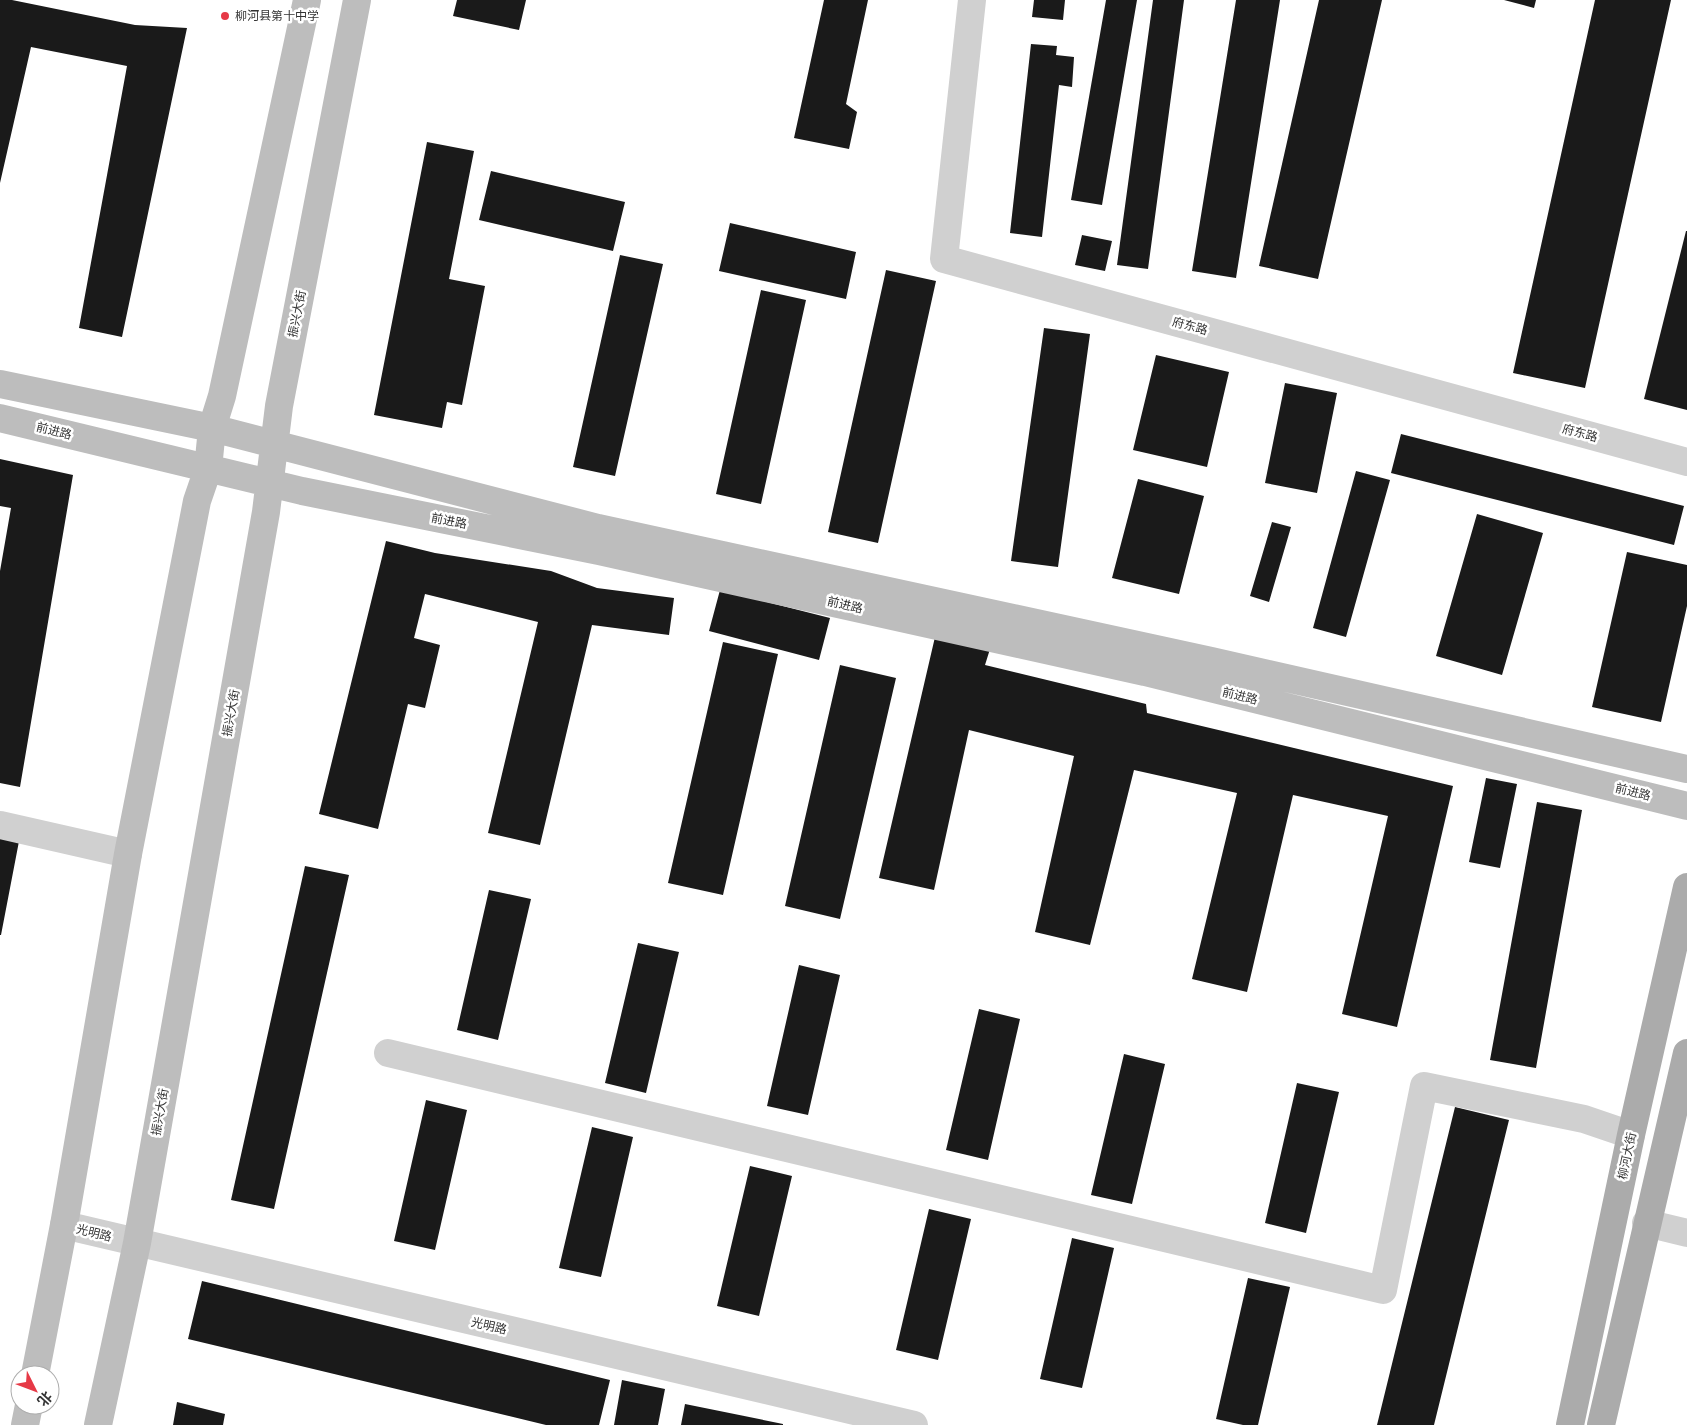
<svg xmlns="http://www.w3.org/2000/svg" width="1687" height="1425" viewBox="0 0 1687 1425" font-family="Commissioner,'Noto Sans SC',sans-serif">
	<style>
		.building { fill: #1a1a1a }
		.lines { fill: none; stroke-linecap: round; stroke-linejoin: round }
		.street { stroke: #d0d0d0; stroke-width: 28 }
		.secondary { stroke: #bdbdbd; stroke-width: 28 }
		.primary { stroke: #ababab; stroke-width: 28 }
		.poi-dot { fill: #e63946; stroke: #fff; stroke-width: 2 }
		.labels { text-anchor: middle; stroke-width: 5; stroke-linejoin: round; paint-order: stroke }
		.poi-label { font-size: 12px; fill: #333; stroke: #fff; text-anchor: start }
		.street-label { font-size: 12px; fill: #333; stroke: #fff }
	</style>
	<rect width="100%" height="100%" fill="#fff"/>
	<path class="building" d="M0,0H12L135,25L187,28L122,337L79,328L127,66L31,47L0,183Z
		M457,0H526L519,30L453,16Z
		M824,0H868L846,104L857,112L849,149L794,138Z
		M1034,0H1065L1063,20L1032,17Z
		M1106,0H1137L1102,205L1071,200Z
		M1153,0H1184L1148,269L1117,265Z
		M1236,0H1280L1236,278L1192,271Z
		M1319,0H1382L1318,279L1259,266Z
		M1504,0H1536L1534,8Z
		M1595,0H1671L1585,388L1513,373Z
		M1031,44L1057,46L1056,55L1074,57L1072,87L1059,85L1042,237L1010,233Z
		M427,142L474,151L449,279L485,286L462,405L447,402L442,428L374,415Z
		M491,171L625,202L613,251L479,220Z
		M730,223L856,252L846,299L719,271Z
		M1686,231H1687V410L1644,399Z
		M1082,235L1112,241L1105,271L1075,265Z
		M620,255L663,264L615,476L573,467Z
		M886,270L936,281L878,543L828,532Z
		M761,290L806,300L761,504L716,494Z
		M1044,328L1090,334L1058,567L1011,561Z
		M1156,355L1229,372L1207,467L1133,450Z
		M1285,383L1337,393L1317,493L1265,483Z
		M1401,434L1684,506L1674,545L1391,473Z
		M0,459L73,475L20,787L0,783V571L11,508L0,506Z
		M1356,471L1390,480L1346,637L1313,628Z
		M1138,479L1204,496L1179,594L1112,578Z
		M1477,514L1543,533L1502,675L1436,656Z
		M1272,522L1291,527L1269,602L1250,596Z
		M386,541L435,553L551,571L597,588L674,598L669,635L592,625L540,845L488,833L538,622L425,594L414,638L440,645L425,708L408,704L378,829L319,814Z
		M1627,552L1687,565V606L1661,722L1592,707Z
		M720,590L830,618L819,660L709,631Z
		M935,637L990,649L985,665L1146,704L1147,713L1453,786L1397,1027L1342,1014L1388,816L1293,795L1247,992L1192,979L1237,793L1134,770L1090,945L1035,932L1074,756L969,730L934,890L879,878Z
		M723,642L778,654L723,895L668,883Z
		M840,665L896,678L840,919L785,906Z
		M1486,778L1517,784L1500,868L1469,862Z
		M1537,802L1582,810L1536,1068L1490,1060Z
		M0,832L20,836L1,935H0Z
		M305,866L349,875L274,1209L231,1200Z
		M489,890L531,899L498,1040L457,1030Z
		M638,943L679,952L646,1093L605,1083Z
		M799,965L840,975L808,1115L767,1106Z
		M979,1009L1020,1019L988,1160L946,1150Z
		M1124,1054L1165,1064L1132,1204L1091,1195Z
		M1297,1083L1339,1092L1306,1233L1265,1223Z
		M426,1100L467,1110L435,1250L394,1241Z
		M1455,1107L1509,1120L1434,1425H1377Z
		M592,1127L633,1137L601,1277L559,1268Z
		M750,1166L792,1176L759,1316L717,1306Z
		M929,1209L971,1219L938,1360L896,1350Z
		M1072,1238L1114,1248L1082,1388L1040,1379Z
		M1248,1278L1290,1287L1258,1425H1243L1216,1419Z
		M202,1281L610,1380L599,1425H546L188,1339Z
		M622,1380L665,1389L658,1425H614Z
		M177,1402L225,1414L223,1425H173Z
		M685,1404L783,1424V1425H681Z"/>
	<g class="lines">
		<path class="street" d="M972,0L944,259L1687,462
			M0,825L128,854
			M388,1053L1383,1290L1424,1086L1584,1119L1631,1135
			M1646,1223L1687,1233
			M64,1225L914,1425"/>
		<path class="secondary" d="M0,384L212,428L598,528L1211,661L1687,769
			M0,418L302,491L599,551L1145,672L1687,806
			M35,1375L64,1225L128,854L197,501L208,469L212,428L222,396L307,0
			M25,1425L29,1405
			M98,1425L137,1243L266,512L279,406L357,0"/>
		<path class="primary" d="M1570,1425L1631,1135L1687,887
			M1601,1425L1687,1053"/>
	</g>
	<circle class="poi-dot" cx="225" cy="16" r="5"/>
	<g class="labels">
		<g class="poi-label">
			<text x="235" y="20">柳河县第十中学</text>
		</g>
		<g class="street-label">
			<text transform="translate(297 314) rotate(-79)" y="4">振兴大街</text>
			<text transform="translate(1190 326) rotate(15)" y="4">府东路</text>
			<text transform="translate(54 431) rotate(14)" y="4">前进路</text>
			<text transform="translate(1580 433) rotate(15)" y="4">府东路</text>
			<text transform="translate(449 521) rotate(11)" y="4">前进路</text>
			<text transform="translate(845 605) rotate(13)" y="4">前进路</text>
			<text transform="translate(1240 696) rotate(14)" y="4">前进路</text>
			<text transform="translate(231 713) rotate(-80)" y="4">振兴大街</text>
			<text transform="translate(1633 792) rotate(14)" y="4">前进路</text>
			<text transform="translate(160 1112) rotate(-80)" y="4">振兴大街</text>
			<text transform="translate(1627 1156) rotate(-78)" y="4">柳河大街</text>
			<text transform="translate(94 1233) rotate(14)" y="4">光明路</text>
			<text transform="translate(489 1326) rotate(13)" y="4">光明路</text>
		</g>
	</g>
	<g transform="translate(35 1390) rotate(132)"><circle r="24" fill="#ffffff" stroke="#adadad"/>
	<path d="M0-4L9 19L0 12L-9 19Z" fill="#e63946"/>
	<text y="-8" font-size="14" font-weight="bold" text-anchor="middle" fill="#333333">北</text>
	</g>
</svg>
